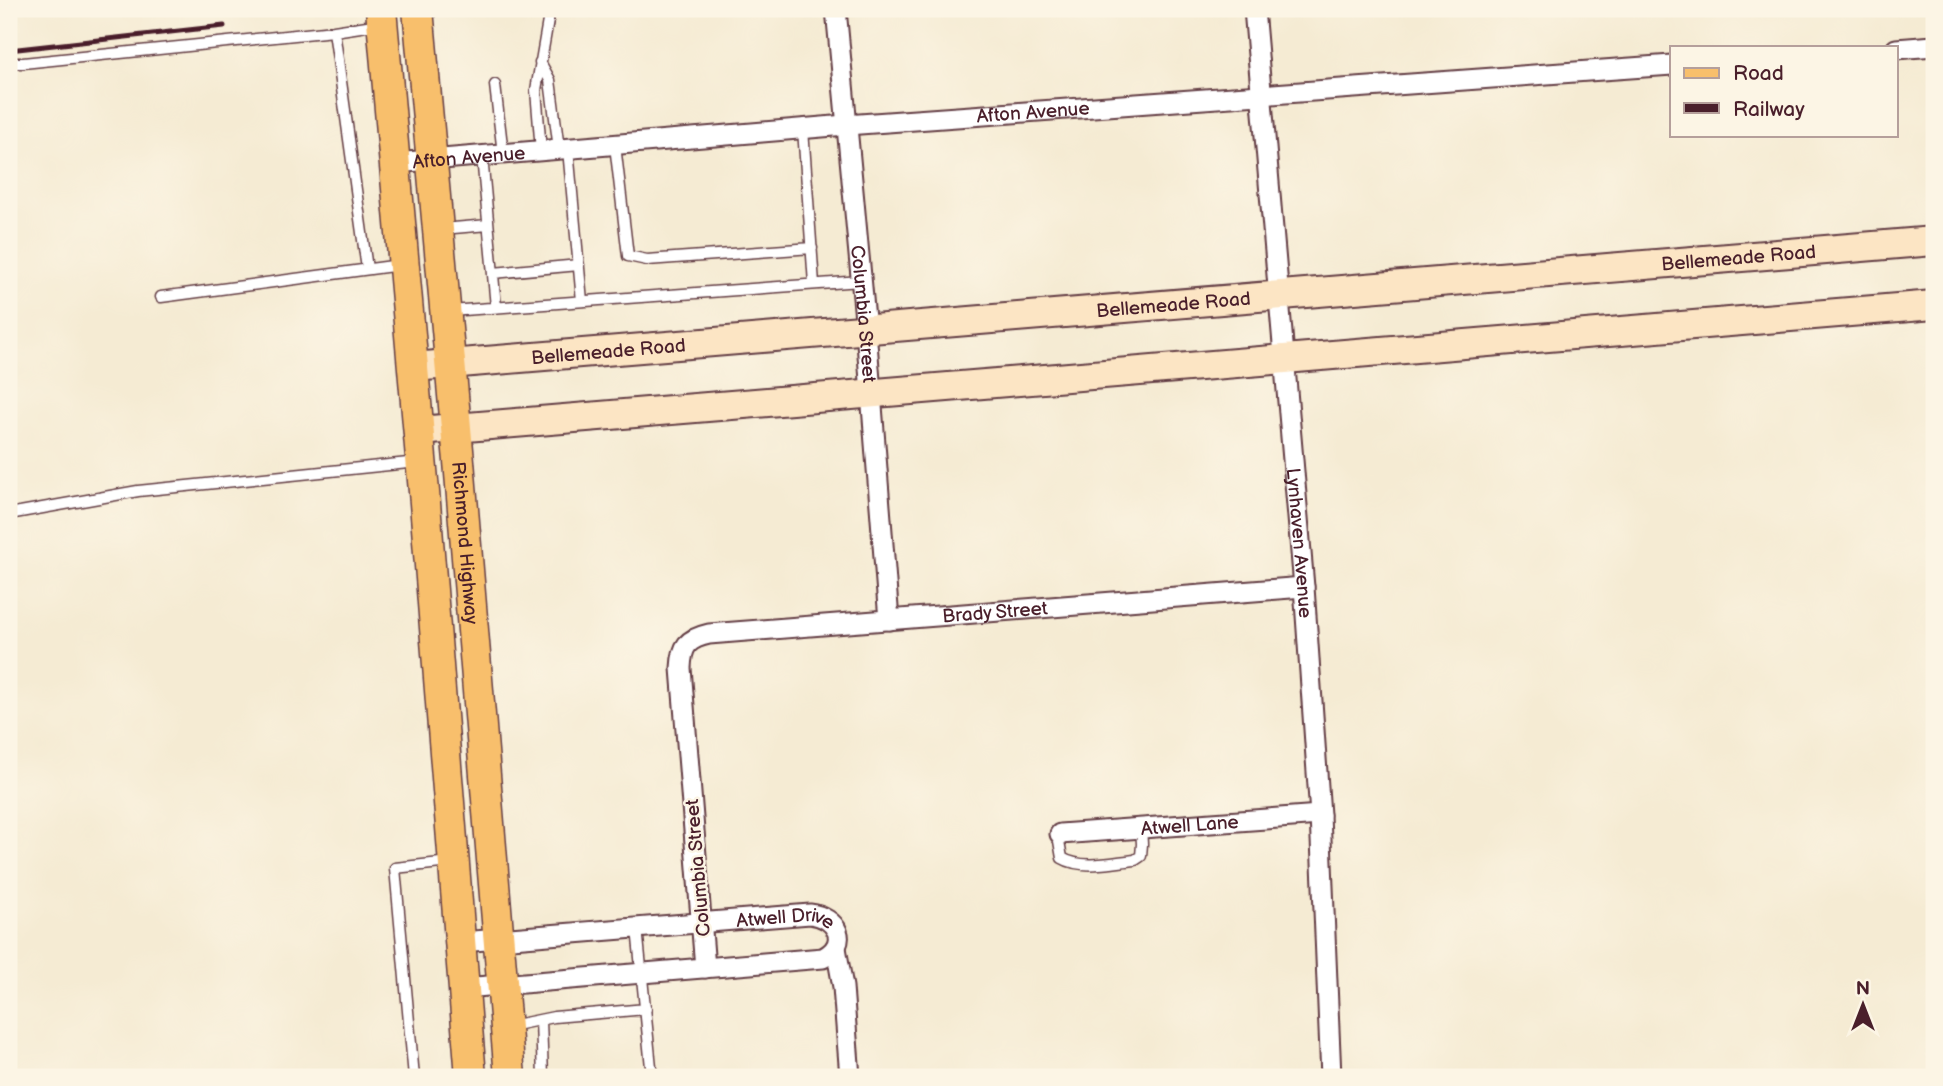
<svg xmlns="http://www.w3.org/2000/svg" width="1943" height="1086" viewBox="0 0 1943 1086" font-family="'Balsamiq Sans',sans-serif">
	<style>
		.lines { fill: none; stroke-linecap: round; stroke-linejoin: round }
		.service-casing { stroke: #643e44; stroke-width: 13 }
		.minor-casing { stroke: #643e44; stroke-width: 23 }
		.secondary-casing { stroke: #643e44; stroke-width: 32 }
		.primary-casing { stroke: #643e44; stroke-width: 33 }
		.service { stroke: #fff; stroke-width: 10 }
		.minor { stroke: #fff; stroke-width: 19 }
		.secondary { stroke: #fce5c4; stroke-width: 28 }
		.primary { stroke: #f8bf6c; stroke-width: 30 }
		.rail { stroke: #4a1f2b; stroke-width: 5 }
		.labels { text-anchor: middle; stroke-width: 5; stroke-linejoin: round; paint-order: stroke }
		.street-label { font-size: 19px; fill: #4a1f2b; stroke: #fcf5e5 }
	</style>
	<rect width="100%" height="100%" fill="#fcf5e5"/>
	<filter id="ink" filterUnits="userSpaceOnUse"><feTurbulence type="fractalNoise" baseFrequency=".0143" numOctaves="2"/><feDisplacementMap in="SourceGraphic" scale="14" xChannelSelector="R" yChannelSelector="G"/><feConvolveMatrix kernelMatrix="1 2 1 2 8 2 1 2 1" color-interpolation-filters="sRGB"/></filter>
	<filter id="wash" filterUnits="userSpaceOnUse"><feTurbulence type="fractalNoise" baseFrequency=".00686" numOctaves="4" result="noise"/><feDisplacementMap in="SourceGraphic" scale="28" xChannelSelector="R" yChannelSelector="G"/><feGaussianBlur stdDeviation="1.57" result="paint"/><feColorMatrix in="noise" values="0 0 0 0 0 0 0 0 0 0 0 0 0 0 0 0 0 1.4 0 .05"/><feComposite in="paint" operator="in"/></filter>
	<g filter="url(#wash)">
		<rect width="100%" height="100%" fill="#f5ebd3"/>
	</g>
	<g filter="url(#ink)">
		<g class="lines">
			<defs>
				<path id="service" d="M540,62L550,80L559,149
					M9,63H23L334,31
					M495,85L503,154
					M803,129L814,284
					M615,145L628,256L647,260L812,248
					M568,149L582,301
					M541,151L536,90L550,9
					M482,156L496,307
					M442,229L488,225
					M367,269L334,31L380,24
					M493,273L579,265
					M161,297L400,265
					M450,311L861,281
					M9,514L138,491L418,462
					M1060,834L1059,841L1062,858C1082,870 1113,862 1135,860L1141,856L1142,844L1141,828
					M637,928L652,1077
					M541,1020L543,1077
					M510,1026L554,1017L646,1009
					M414,1077L395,868L450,862"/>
				<g id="minor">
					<path id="s1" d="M836,9L866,330L889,620"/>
					<path id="s2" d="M1254,9L1304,587L1320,815L1331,1077"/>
					<path d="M1896,49L1934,46"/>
					<path id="s3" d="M395,163L846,125L1672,65"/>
					<path id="s4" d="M1060,834L1320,815"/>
					<path id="s5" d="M461,942L810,914C837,917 851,943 823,958L464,988"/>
					<path d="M836,948L843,987L850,1077"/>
					<path id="s6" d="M705,968L681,668C682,646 687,639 709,634L1304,587"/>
				</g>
				<g id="secondary">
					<path id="s7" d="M413,367L1934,241"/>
					<path d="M419,431L1934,305"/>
				</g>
				<g id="primary">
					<path d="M381,9L425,503L471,1077"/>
					<path id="s8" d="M418,9L459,461L510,1077"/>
				</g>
			</defs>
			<use href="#service" class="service-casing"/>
			<use href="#minor" class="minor-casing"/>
			<use href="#secondary" class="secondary-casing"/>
			<use href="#primary" class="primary-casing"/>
			<use href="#service" class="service"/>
			<use href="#minor" class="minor"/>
			<use href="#secondary" class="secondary"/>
			<use href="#primary" class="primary"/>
			<path class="rail" d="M9,50L224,26
				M9,971H11"/>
		</g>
	</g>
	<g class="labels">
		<g class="street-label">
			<text dy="7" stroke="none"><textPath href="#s3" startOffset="640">Afton Avenue</textPath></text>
			<text dy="7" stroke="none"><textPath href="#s3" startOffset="74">Afton Avenue</textPath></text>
			<text dy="7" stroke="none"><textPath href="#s7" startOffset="1330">Bellemeade Road</textPath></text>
			<text dy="7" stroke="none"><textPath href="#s7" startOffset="763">Bellemeade Road</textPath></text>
			<text dy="7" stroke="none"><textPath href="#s1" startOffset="306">Columbia Street</textPath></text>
			<text dy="7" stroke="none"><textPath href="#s7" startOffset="196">Bellemeade Road</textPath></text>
			<text dy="7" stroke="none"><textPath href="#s8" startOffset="536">Richmond Highway</textPath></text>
			<text dy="7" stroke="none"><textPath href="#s2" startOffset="536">Lynhaven Avenue</textPath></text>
			<text dy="7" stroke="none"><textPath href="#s6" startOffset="637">Brady Street</textPath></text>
			<text dy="7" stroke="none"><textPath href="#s4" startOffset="130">Atwell Lane</textPath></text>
			<text transform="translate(697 868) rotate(-95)" y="7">Columbia Street</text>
			<text dy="7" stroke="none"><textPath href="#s5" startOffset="326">Atwell Drive</textPath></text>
		</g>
	</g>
	<rect width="1943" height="1086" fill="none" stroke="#fcf5e5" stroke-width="35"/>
	<rect x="1670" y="46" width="228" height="91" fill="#fcf5e5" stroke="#b59f9b" stroke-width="2"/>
	<rect x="1684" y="68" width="35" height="10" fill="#f8bf6c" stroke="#b59f9b" stroke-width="2"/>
	<text x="1733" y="80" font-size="21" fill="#4a1f2b">Road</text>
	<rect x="1684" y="103" width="35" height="10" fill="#4a1f2b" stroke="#b59f9b" stroke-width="2"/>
	<text x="1733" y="116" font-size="21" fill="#4a1f2b">Railway</text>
	<g transform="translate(1863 1005)" stroke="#fcf5e5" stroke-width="5" paint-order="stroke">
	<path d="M0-5L12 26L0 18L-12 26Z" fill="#4a1f2b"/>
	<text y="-10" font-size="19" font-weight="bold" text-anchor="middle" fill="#4a1f2b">N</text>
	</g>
</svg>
